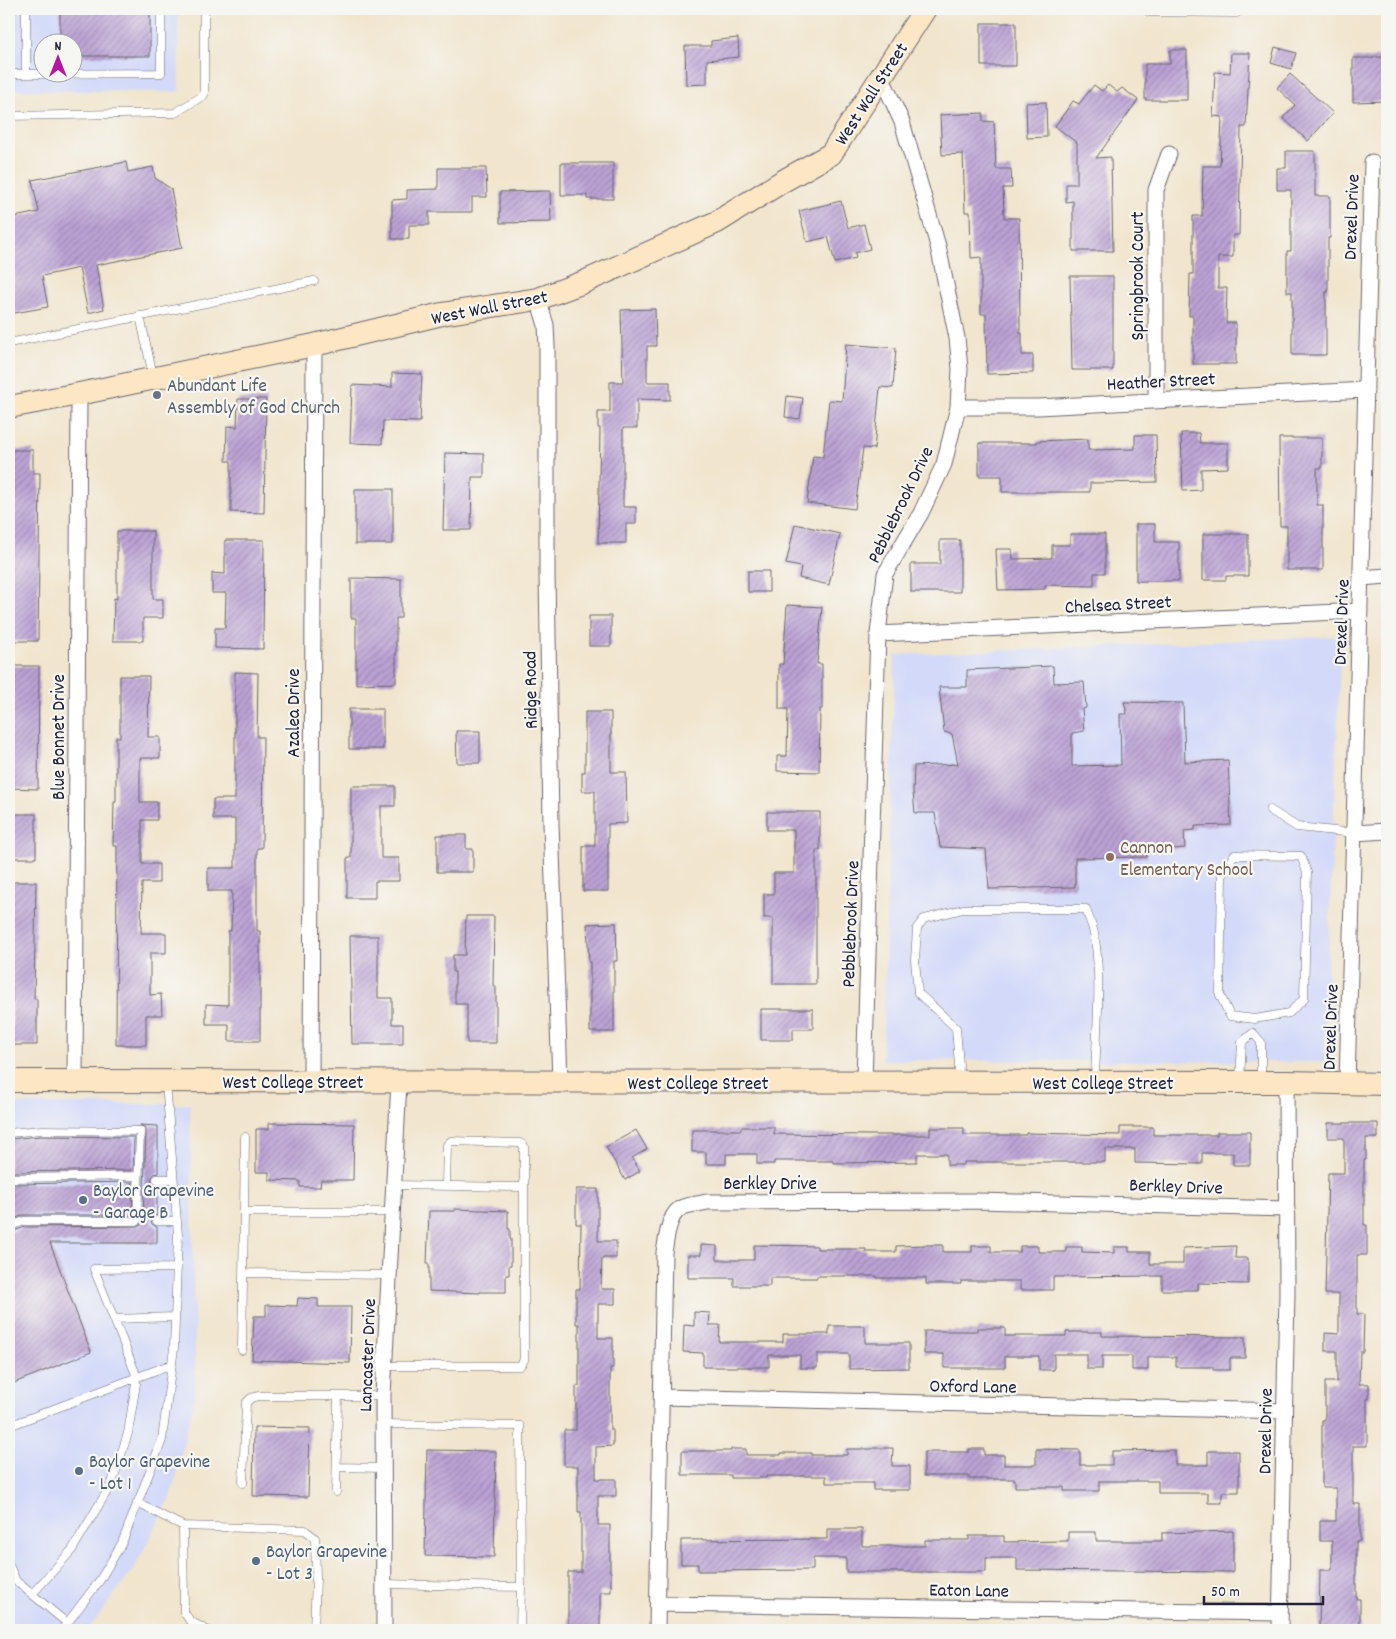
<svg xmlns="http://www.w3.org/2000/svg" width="1396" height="1639" viewBox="0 0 1396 1639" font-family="Dekko,sans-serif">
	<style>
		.built { fill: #d2d9f9; fill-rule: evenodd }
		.building { fill: url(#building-hatch) }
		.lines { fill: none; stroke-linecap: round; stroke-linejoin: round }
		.lane-casing { stroke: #6a666e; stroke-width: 9 }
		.street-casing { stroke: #6a666e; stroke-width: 17 }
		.secondary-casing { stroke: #6a666e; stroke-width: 24 }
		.lane { stroke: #fff; stroke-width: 8 }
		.street { stroke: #fff; stroke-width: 15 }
		.secondary { stroke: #fce6c4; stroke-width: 22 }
		.worship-dot { fill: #6b7280; stroke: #f6f6f2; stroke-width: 2 }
		.education-dot { fill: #8d6e63; stroke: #f6f6f2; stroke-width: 2 }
		.service-dot { fill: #5c6f8a; stroke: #f6f6f2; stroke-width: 2 }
		.labels { text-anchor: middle; stroke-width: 4.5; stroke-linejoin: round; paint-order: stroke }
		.street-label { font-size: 19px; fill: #22223b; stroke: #f6f6f2 }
		.worship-label { font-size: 19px; fill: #5b616d; stroke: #f6f6f2; text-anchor: start }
		.education-label { font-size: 19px; fill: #785e54; stroke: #f6f6f2; text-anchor: start }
		.service-label { font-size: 19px; fill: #4e5e75; stroke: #f6f6f2; text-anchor: start }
	</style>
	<defs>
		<pattern id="building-hatch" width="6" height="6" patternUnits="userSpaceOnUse" patternTransform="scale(1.25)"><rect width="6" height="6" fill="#bca3d5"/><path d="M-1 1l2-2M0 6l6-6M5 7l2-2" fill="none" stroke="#9884ae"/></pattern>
	</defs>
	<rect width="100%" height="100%" fill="#f6f6f2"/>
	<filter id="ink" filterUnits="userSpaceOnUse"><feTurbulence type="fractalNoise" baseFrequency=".02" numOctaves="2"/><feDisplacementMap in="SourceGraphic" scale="10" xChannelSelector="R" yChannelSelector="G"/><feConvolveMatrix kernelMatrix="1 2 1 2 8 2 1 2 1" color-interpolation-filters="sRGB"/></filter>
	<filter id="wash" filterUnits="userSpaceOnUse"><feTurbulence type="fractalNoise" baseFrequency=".0096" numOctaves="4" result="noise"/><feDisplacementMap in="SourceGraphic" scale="20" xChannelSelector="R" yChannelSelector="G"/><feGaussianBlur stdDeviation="1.12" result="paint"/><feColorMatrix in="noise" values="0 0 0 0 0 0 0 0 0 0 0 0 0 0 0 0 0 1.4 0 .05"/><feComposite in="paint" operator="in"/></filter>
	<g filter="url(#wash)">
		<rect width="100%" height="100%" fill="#f1e5cd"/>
		<path class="built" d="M9,9H178L179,92L9,90ZM42,42H72V72H42Z
			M1341,636L1324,1062L882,1060L895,655Z
			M9,1104H190L196,1391L171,1497L134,1569L88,1630H9Z"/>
		<g id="blocks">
			<path class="building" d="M60,9H150V56H72V42H60Z
				M981,23H1016V66H981Z
				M738,38L739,57L707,60V84L686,85L685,46H711V41Z
				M1275,47L1296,53L1291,69L1271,63Z
				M1170,50H1187V100H1145V64H1170Z
				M1231,53H1250L1246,127H1241L1239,235H1233V257H1218V288H1227L1226,323H1236V364H1193V316H1189L1190,274H1193V216H1202L1203,166H1220L1222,117L1213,116L1215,72L1230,73Z
				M1374,57H1387V101L1353,102V58H1374Z
				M1290,74L1333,113L1308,141L1283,118L1295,105L1277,88Z
				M1094,85L1102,91L1108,85L1117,92L1122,88L1138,100L1096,158L1111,157L1113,251H1073V201L1066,202V184H1077V143L1055,126L1073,101L1079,104Z
				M1046,102L1047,137L1027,138L1026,103Z
				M983,113V121L994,122L996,169H1011L1012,188H1003L1004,218H1019L1020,333H1022V355H1033V373L987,374L986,314H981V257L971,258L970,212H965L963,154L942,155L940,115Z
				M1286,151H1315V196H1330V238H1328V292H1326V355H1292V292H1287V251H1291V190H1277V168H1286Z
				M126,162L128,172L153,167L155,178L171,189L182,248L96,265L104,309L88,313L79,268L42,276L48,307L9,314V218L39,212L32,180Z
				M561,163H613V199H587V195H561Z
				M438,168H486L487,197H472V212H429V225H409V239H392V200L407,199V190L438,189Z
				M550,191L551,222L500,223V192Z
				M841,201L848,228L864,224L870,249L855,253L856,258L835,263L828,237L807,242L799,211Z
				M1070,276H1113V370H1072Z
				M655,309L656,346H647V382H670V400L637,399V428H623V507H636V524H626V543H598L600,428H598V412H610V382H623L621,310Z
				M846,344L896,348L893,388L880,387L874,449L863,448L855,509L807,503L813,456L823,457L829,400L842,401Z
				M392,373L422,374L420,422L383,421L382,444L350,443L352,385L392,387Z
				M787,396L803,398L800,419L785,417Z
				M238,399H266L264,513L231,512V461H226L227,426L237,427Z
				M1181,433H1199L1200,443H1228V468L1201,469V490L1183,491Z
				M1135,435H1156L1157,482L1090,483V492H1002V476H979V443H1037V441L1088,439V450L1135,449Z
				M1279,438H1322V468H1317V505H1323V570H1287V526H1280Z
				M9,450H33V473H40L38,641H9L10,502H9Z
				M445,453L484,454V477H472L471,530H443Z
				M355,489H393V544H355Z
				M795,524L840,534L829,585L799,578L801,567L786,564Z
				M1136,524H1155V542H1179V581H1136Z
				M117,531H153V599H163V618H143V641H113L114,598L117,599Z
				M1070,534H1105V573H1094V586L1045,585V589L998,590L996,549H1012L1013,559L1052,558V545H1070Z
				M1203,534H1248V576H1226V580H1203Z
				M225,540H264L263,649L215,648V628H225L226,593H212V573L225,574Z
				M940,540H960V592H911V564H940Z
				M748,571H769V592H748Z
				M351,578L401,579V618H396V683L356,684V618H351Z
				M787,605L822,607L817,664H822V709H820L819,772L777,771V756H787L788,709H779V664H783Z
				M589,616H611V646H589Z
				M12,666H39L38,789L9,788V715H11Z
				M1053,666L1054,683L1084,682L1086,708L1082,709L1084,731L1072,733V766L1121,765L1120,714H1127L1124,702L1183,703L1185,762L1228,760L1231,825L1195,826V830L1184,831L1185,848L1146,851L1147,857L1075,858V887L989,889L986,849L940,847L935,813H915L913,791L914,766L958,764L952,734L944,732L939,687H967V670Z
				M235,672L258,673L257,737H263L262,848H257V931H260V1041H229V1024H206V1004L228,1005V931H231L232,891H208V868H235V819H213V799H235Z
				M120,676H149L148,737H160V758H140V802H157V820H142V864H159V883H142L141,933H166V953H150V995L161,994L162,1015H146V1045H116L117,846H113L114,802H116V737H120Z
				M349,709H383V749H349Z
				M585,712H611V772H626L627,823L608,824V891H583V846H595V791H582V772H585Z
				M456,731H480V763H457Z
				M351,786H395V806H381V858H399V881H375V898H347V858H351Z
				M767,812H820V850H816V984H773V918H764V894H774V873H794V830H767Z
				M9,814H36V858H9Z
				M437,835H466V849H473V872H437Z
				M9,882H36L34,999H37V1045H9V1025H12V985H9Z
				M466,916H494L493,986H496V1043H467V1004H455V972H453V955H465Z
				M616,923L617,961H614V1032H590V962H589L587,924Z
				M350,936H378V998H392V1024H403V1044H352Z
				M761,1009H813V1029H793V1040H761Z
				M269,1123L354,1124L353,1180H321L320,1187H300V1181L269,1180V1172H256V1129H269Z
				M1328,1123H1378V1138H1366V1160H1364V1225H1367V1255H1357V1314H1364L1363,1352H1360L1359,1384H1369V1399H1367V1446H1353V1504H1360V1541H1356V1599H1360V1630H1319L1320,1570H1332V1541H1320V1521H1336V1488H1322V1420H1325V1382H1337V1351H1325V1333L1339,1334V1294H1325L1328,1173H1344V1138H1328Z
				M140,1125L158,1126V1173L154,1174L151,1179L152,1182L157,1185V1215L154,1216L151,1221L152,1224L157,1227V1243H50L91,1352L9,1385V1233L25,1227L140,1226L143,1221L146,1131L145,1128Z
				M741,1127H774V1134L870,1135H930V1128H964V1135H1026V1133L1120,1135V1127H1153V1135H1217V1132H1250V1165H1233V1153H1202V1164L1135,1163V1149H1105V1162H964V1165H947V1154H917V1162L833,1163V1161H774V1164H757V1154H726V1164H706V1152H692V1130H741Z
				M636,1130L647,1149L632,1158L640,1171L625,1180L606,1147Z
				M41,1136L134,1137L133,1170L13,1172L9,1174V1139Z
				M133,1182L132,1215H24L9,1221V1186L14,1184Z
				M576,1189H598V1241H616V1258H602L601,1289H615V1304H598V1338H613V1368H610V1430H613V1446L596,1447V1479H616V1496H598V1525H610V1572H611V1592H600V1630H568V1572H581V1512H578V1466H564V1430H576V1386H579V1324H576V1289H580L581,1224H576Z
				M455,1209L508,1211V1229H510V1239H511V1265H509V1275H506V1292H480V1293L429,1291V1264H427L429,1211H455Z
				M701,1245L717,1246V1260H754V1245L817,1246V1249H866V1252H896V1246L926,1245H943V1252H972V1246H991V1252H1020V1246H1038V1252H1066V1247H1082V1252L1114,1253V1247H1129V1252H1150V1264H1183V1248L1236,1246L1235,1258H1248V1284L1198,1283V1290H1162V1276L1053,1277V1290H1020V1281H961V1284H926V1278H877V1276H817V1278H770V1286H734V1278H688V1255H701Z
				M298,1298L318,1299V1307H351L350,1363L252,1360L254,1316H266V1305L297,1306Z
				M694,1312L710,1313L709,1325H720L719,1342H783V1334H829V1326H865V1343H909V1368L849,1369V1354H817V1368H800V1355H769V1367H703V1353L683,1352L684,1325L694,1326Z
				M977,1328H1005V1336H1066V1332H1102V1336L1245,1337V1358H1230V1370H1213V1367H1176V1357H1148V1370H1132V1356H1102V1369H1087V1354H1054V1370H1039V1356H1005V1368H944V1354H924V1331H977Z
				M254,1427L310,1428L308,1497L253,1496Z
				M873,1448H893L892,1466H910V1490H873V1483H826V1476H766V1478H731V1475H682V1451H731V1449H746V1455H781V1453H811V1455H847V1449H873Z
				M969,1449H984V1455H1004V1465H1036V1449L1080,1450V1465H1112V1451L1175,1450V1465H1208V1451H1239V1492H1222V1503H1208V1493H1158V1481H1099V1491H1064V1487H1015V1479H969V1476H924V1452H969Z
				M427,1450L496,1451L494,1557L425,1556Z
				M827,1529H862V1546H925V1540H969V1536H1004V1542L1068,1541V1532H1096V1541H1162V1533L1233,1531V1572L1017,1570V1558H986V1572H846V1558H813V1570L698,1571V1564H681V1540L827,1539Z"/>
		</g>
	</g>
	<g filter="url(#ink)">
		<use href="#blocks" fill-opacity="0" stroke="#6a666e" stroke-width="1"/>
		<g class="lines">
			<defs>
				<path id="lane" d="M1149,9V12L1237,13L1239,9
					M9,74H26V9
					M26,74L161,73V9
					M9,116L175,113L204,95V9
					M140,316L153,376
					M9,343L314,281
					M1270,810L1297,827L1354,833
					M1234,855L1301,856L1307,872L1304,999L1289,1013L1255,1019L1230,1016L1220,995L1222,875Z
					M958,1080L959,1065L956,1028L918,993L915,960L917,928L924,919L963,909H1086C1089,919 1094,929 1095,939C1102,985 1096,1033 1095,1080
					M1240,1080L1242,1042L1253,1033L1261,1042V1080
					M9,1133L41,1130L140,1131L137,1221H24L9,1227
					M245,1137L244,1212H392
					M157,1179H173
					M9,1180L13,1178L138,1176
					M446,1185L447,1145L451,1141L520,1143L524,1146V1187
					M157,1221H177
					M243,1273L389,1275
					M175,1317L114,1319L94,1269L177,1268
					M242,1350L244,1212
					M384,1366H520L524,1360V1187L393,1185
					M383,1424L520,1426L521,1587L384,1584
					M9,1426L172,1364
					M337,1467L383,1468
					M243,1483L246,1403L251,1398L258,1396H383
					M336,1492L338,1396
					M137,1503L183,1526L305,1530L315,1538L316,1579L314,1630
					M183,1526L184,1612L190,1621L207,1630
					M9,1565L16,1581L67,1623
					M32,1594L72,1550L112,1483L128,1433L137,1377L114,1319
					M62,1630L100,1580L122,1543L162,1440L174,1348L178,1235L166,1083
					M520,1630L521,1587"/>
				<path id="street" d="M538,299L546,325L547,346V574L551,823L560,1081
					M1156,400V190L1169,154
					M958,407H1038L1366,390
					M1361,578L1387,576
					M878,634L1360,611
					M1354,833L1387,831
					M75,1081L79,394
					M311,1081L314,345
					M864,1082L878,634L885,574L921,513L944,464L958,407L960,369L957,338L938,246L902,122L881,76
					M1347,1083L1372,162
					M662,1397L1284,1411
					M658,1604L1280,1613
					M384,1630L383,1396L399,1081
					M657,1630L664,1252C667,1238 668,1213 683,1207C690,1204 700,1204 707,1202L978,1201L1287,1209
					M1280,1630L1287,1293L1286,1082"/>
				<path id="secondary" d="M9,407L79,394L314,345L442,314L538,299L584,282L717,222L783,181L831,154L925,9
					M9,1081L1286,1082L1387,1084"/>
			</defs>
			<use href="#lane" class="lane-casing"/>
			<use href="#street" class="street-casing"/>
			<use href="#secondary" class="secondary-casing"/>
			<use href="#lane" class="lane"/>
			<use href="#street" class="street"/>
			<use href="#secondary" class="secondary"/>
		</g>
	</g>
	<circle class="worship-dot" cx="157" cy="395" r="5"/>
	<circle class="education-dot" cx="1110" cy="857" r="5"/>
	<g class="service-dot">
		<circle cx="83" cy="1200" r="5"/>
		<circle cx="79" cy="1471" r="5"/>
		<circle cx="256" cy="1561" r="5"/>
	</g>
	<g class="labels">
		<g class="street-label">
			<text transform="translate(870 93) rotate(-57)" y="7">West Wall Street</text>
			<text transform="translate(1350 217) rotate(-88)" y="7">Drexel Drive</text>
			<text transform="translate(1136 276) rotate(-90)" y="7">Springbrook Court</text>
			<text transform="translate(489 306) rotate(-11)" y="7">West Wall Street</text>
			<text transform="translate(1161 380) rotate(-3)" y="7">Heather Street</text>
			<text transform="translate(899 504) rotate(-64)" y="7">Pebblebrook Drive</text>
			<text transform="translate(1118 603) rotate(-3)" y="7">Chelsea Street</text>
			<text transform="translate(1340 622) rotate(-88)" y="7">Drexel Drive</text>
			<text transform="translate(529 690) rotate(-91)" y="7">Ridge Road</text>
			<text transform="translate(292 713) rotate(-90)" y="7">Azalea Drive</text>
			<text transform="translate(57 737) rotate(-90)" y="7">Blue Bonnet Drive</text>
			<text transform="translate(849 924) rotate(-88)" y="7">Pebblebrook Drive</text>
			<text transform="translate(1329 1027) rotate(-88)" y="7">Drexel Drive</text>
			<text x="293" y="1088">West College Street</text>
			<text x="698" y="1089">West College Street</text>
			<text x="1103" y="1089">West College Street</text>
			<text x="770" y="1189">Berkley Drive</text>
			<text transform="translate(1176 1185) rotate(2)" y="7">Berkley Drive</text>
			<text transform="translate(366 1355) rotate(-88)" y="7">Lancaster Drive</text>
			<text transform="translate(973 1385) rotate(1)" y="7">Oxford Lane</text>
			<text transform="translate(1264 1431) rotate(-89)" y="7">Drexel Drive</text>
			<text transform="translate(969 1589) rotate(1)" y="7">Eaton Lane</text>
		</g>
		<g class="worship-label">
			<text x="167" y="391">Abundant Life<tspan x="167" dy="22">Assembly of God Church</tspan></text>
		</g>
		<g class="education-label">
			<text x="1120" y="853">Cannon<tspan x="1120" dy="22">Elementary School</tspan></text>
		</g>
		<g class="service-label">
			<text x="93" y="1196">Baylor Grapevine<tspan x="93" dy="22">- Garage B</tspan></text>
			<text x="89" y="1467">Baylor Grapevine<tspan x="89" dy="22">- Lot 1</tspan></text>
			<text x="266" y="1557">Baylor Grapevine<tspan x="266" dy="22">- Lot 3</tspan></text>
		</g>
	</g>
	<rect width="1396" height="1639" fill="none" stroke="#f6f6f2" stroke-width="30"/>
	<g transform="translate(58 58)"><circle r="24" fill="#f6f6f2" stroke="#a1a1a9"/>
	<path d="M0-4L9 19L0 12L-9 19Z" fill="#b5179e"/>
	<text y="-8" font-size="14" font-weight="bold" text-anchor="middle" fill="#22223b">N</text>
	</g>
	<path d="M1204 1596v8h119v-8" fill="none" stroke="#22223b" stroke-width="2.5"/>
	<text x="1211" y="1596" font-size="15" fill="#22223b" stroke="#f6f6f2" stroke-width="4" paint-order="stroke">50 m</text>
</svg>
